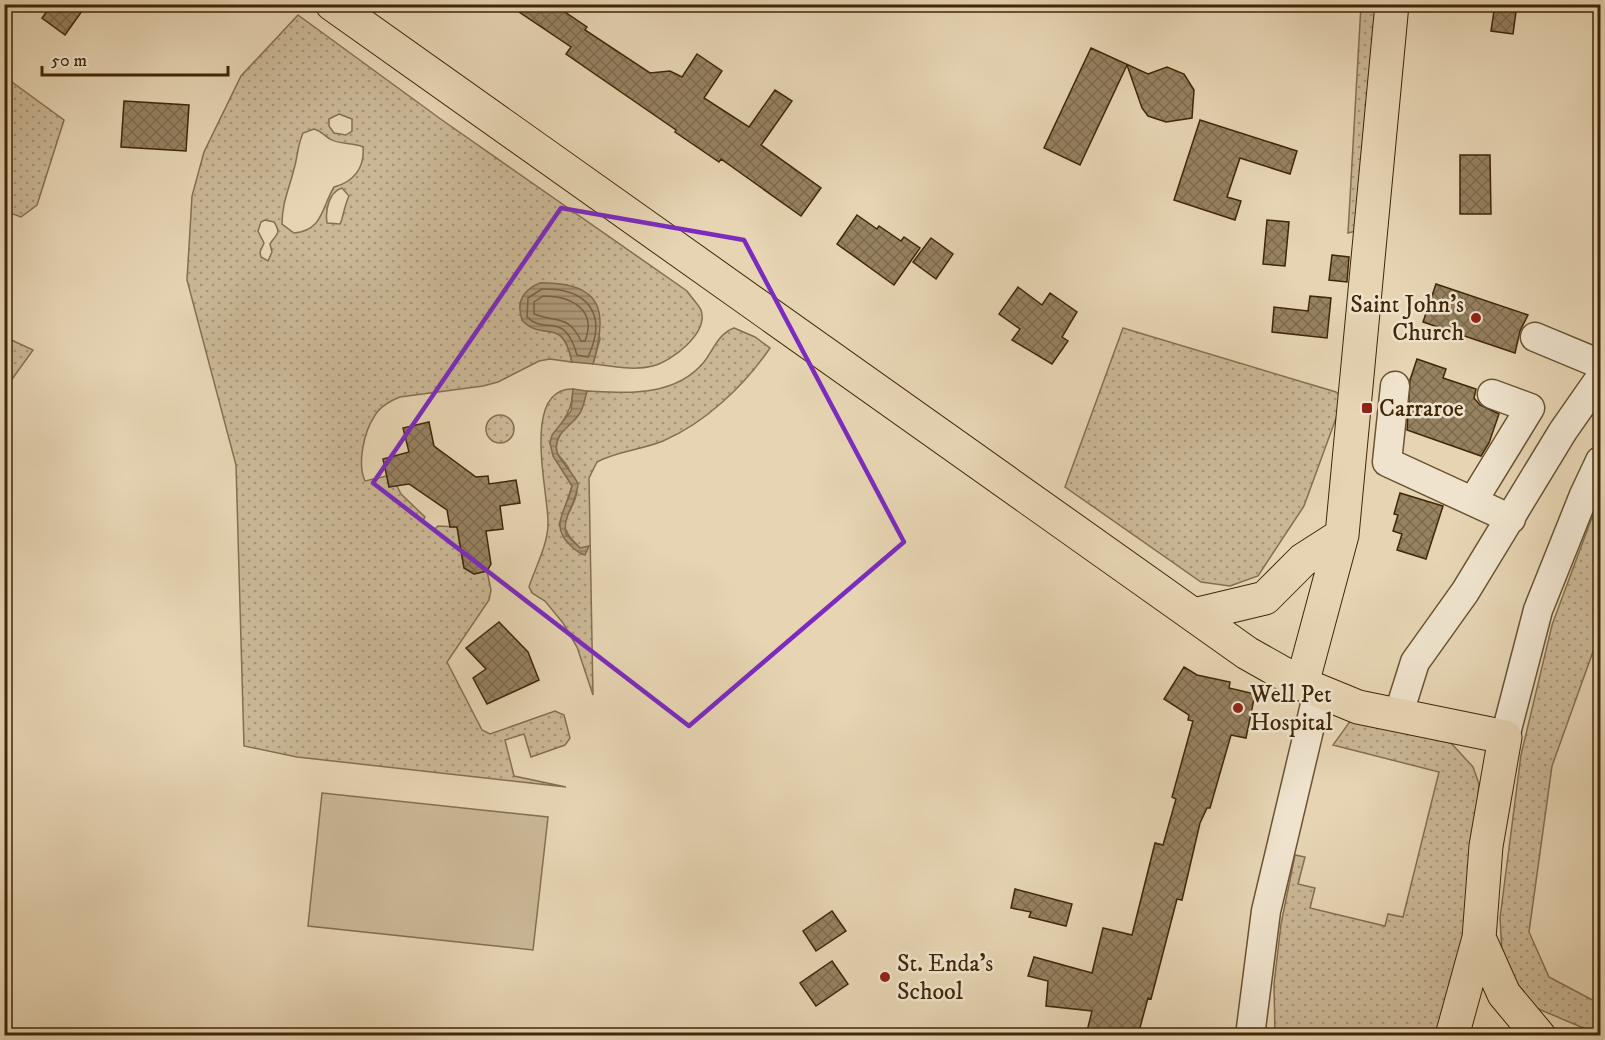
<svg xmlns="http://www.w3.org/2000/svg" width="1605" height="1040" viewBox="0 0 1605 1040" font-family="'IM FELL DW Pica',serif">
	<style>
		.grass { fill: url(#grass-dots); stroke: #856f4e; stroke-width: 1.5; fill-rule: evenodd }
		.park { fill: #cab795; stroke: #856f4e; stroke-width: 1.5 }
		.water { fill: url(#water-rules); stroke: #826b4b; stroke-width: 1.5 }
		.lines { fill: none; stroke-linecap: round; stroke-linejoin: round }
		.shore { stroke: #776040; stroke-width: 1.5 }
		.building { fill: url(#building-cross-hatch); stroke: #402707; stroke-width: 1.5 }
		.minor-casing { stroke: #6a5232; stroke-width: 31 }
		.major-casing { stroke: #402707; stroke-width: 35 }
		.minor { stroke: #efe3cd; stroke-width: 28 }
		.major { stroke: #e6d4b2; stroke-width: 33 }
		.marked { fill: none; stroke: #7b2cbf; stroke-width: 4.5; stroke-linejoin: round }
		.poi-dot { fill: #8f2418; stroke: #efe3cd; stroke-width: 2 }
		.labels { text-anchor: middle; stroke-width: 5; stroke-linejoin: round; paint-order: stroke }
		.poi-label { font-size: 24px; fill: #402707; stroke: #efe3cd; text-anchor: start }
	</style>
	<defs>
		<pattern id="grass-dots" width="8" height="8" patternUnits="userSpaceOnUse" patternTransform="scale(1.5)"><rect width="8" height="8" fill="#cab795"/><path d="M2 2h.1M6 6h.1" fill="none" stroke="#a59578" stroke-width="1.8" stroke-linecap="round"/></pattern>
		<pattern id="water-rules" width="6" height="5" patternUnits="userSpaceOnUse" patternTransform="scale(1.5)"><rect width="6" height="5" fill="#ae9978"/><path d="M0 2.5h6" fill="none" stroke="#8f7d60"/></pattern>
		<pattern id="building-cross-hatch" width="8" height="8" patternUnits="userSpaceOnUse" patternTransform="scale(1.5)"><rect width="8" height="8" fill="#968160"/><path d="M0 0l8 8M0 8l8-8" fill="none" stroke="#7c6a4d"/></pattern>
	</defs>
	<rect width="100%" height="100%" fill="#e6d4b2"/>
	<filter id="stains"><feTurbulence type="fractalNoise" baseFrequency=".00333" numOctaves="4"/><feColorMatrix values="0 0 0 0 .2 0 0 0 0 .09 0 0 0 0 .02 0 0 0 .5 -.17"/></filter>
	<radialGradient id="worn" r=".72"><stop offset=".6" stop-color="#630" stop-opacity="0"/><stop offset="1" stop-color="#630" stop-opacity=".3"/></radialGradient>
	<path class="grass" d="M1361,5H1378L1356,231L1348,233Z
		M298,15L442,120L687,291C691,297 698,304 701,310C709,333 672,361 653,366C633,371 612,366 593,364L600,339L591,297L567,285L540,283L520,304L522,320C543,343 562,314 572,362L550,359L539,361L498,382L483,386L400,397C390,401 379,407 374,417C364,432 357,464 365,481L387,476L389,487L397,486L401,494L425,517L423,521L435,529L438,526L457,527L464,568L474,574L487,571L491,590L489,600L447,662L482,730L490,734L555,711L564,715L570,738L565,745L531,757L524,734L505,740L514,776L566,787L297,757L244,746L236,465L187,280L192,196L204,152L241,76ZM339,114L352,119V131L346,135L334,133L329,126V119ZM314,129C322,131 323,135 330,139C339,145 353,142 363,147C365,167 354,182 334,187C321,209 323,230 294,233L282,224C282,203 289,189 294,169C298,156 297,147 303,133ZM342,188L349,196C344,206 343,219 340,224L327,223C325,210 329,192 342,188ZM265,220L274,222C282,234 276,234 270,244L272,252L268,261L261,257L260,252L264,243L258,231L261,222Z
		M5,77L64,120L37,205L21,217L5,211Z
		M734,328L755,337L770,348C744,386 705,423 663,441C641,450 617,451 597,462L589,478L593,695L577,647L563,623L545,601L532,593L529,587C535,568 548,544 548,524C549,494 520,388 573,389C572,416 560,421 550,443L572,486L559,525L581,554L585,548H580C552,520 569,523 577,493C574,485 572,475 568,467C565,461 559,458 557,452C552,433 583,410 587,391C628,393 675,397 704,362C714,349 718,334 734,328Z
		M1123,328L1336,392L1343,399L1304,506L1258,576L1230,586L1201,582L1065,487Z
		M5,337L33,350L5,389Z
		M486 429a14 14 0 1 1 28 0a14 14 0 1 1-28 0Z
		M1600,501V632L1552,766L1529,932L1549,977L1600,1004V1035L1522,1002L1503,968L1500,918L1521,755L1552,625L1591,520Z
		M1351,720L1451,743L1473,767L1479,784L1462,972L1434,1035L1275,1036L1274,984L1281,924L1295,855L1305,857L1298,884L1315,888L1310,908L1385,926L1388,914L1403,917L1439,772L1333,745Z"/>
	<path class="park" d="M322,793L548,817L533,950L308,926Z"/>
	<path class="water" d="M540,283C604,282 608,312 593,364L572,362C562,314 543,343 522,320C516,302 523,290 540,283Z
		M573,389L587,391C585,398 584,406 580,413C572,426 552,434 557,452C561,463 573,472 578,484C577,502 562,516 566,534L580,548L589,546L585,555C579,554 574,549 569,544C549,524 568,508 572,486L553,456L550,443L552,435L571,411Z"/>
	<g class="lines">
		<path class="shore" d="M542,289C588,288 608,314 588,357L577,355C564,309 546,336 527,317L528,298Z
			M543,296C572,296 597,310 585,341H581C568,314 557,323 534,314V302Z"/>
	</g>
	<path class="building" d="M52,4H87L65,35L42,18Z
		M507,4H553L587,27L585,30L650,73L670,71L682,77L697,54L722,71L704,98L749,127L775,90L792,101L761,145L821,188L801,216L721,159L719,162L675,132L676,130L566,54L571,47Z
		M1495,4H1517L1513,34L1491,31Z
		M1091,48L1148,74L1167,67L1184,74L1194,90L1192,118L1166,122L1148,116L1142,108L1127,65L1080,165L1044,148Z
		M124,101L189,105L186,151L121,147Z
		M1200,120L1297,151L1290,174L1240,158L1227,197L1241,201L1235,220L1174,200Z
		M1460,155H1490L1491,214H1460Z
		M857,215L877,229L879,226L901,241L904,237L920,248L894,285L837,244Z
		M1267,220L1289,222L1285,266L1263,264Z
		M931,238L953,254L936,279L913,262Z
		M1332,255L1349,257L1347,282L1329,280Z
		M1436,284L1528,315L1520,331L1515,353L1423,322Z
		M1018,287L1042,305L1050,293L1077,312L1062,337L1068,341L1052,364L1012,340L1020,329L999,314Z
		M1310,296L1331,298L1327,338L1272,332L1274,307L1308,311Z
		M1417,359L1446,369L1443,378L1476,389L1474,398L1480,405L1499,414L1489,443L1481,456L1407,430L1410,380Z
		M429,422L434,446L476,477L488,476L489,484L516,480L520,503L500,506L503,529L486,531L491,564L487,571L474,574L464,568L457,527H450L447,510L409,484L389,487L383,459L409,452L403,428Z
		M1400,493L1443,506L1426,559L1397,550L1402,534L1393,531L1398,515L1394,514Z
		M499,622L528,652L539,680L487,704L473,678L486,669L466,648Z
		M1184,667L1197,675L1230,682L1229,688L1255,694L1246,738L1231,735L1210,808H1207L1200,823L1182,900L1177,899L1151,999L1148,998L1138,1035H1086L1092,1011L1046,1006L1048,981L1028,976L1034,957L1092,973L1103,928L1132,935L1155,843L1163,845L1176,799L1172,797L1193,721L1188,720L1189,715L1164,699Z
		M1015,889L1072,904L1066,926L1029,917L1031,912L1011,908Z
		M832,911L846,931L816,951L803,931Z
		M832,961L848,984L816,1006L800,983Z"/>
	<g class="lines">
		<defs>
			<path id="minor" d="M1535,337L1600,364
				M1395,386L1387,462L1511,519
				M1473,501L1530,408L1492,394
				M1401,715L1403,700L1415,662L1465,592L1563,431L1600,378
				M1505,737L1538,610L1584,495L1600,461
				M1250,1036L1266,911L1318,692"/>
			<path id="major" d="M332,4L1247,653L1302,684L1358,707L1505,737L1486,846L1479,938L1452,1036
				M1194,615L1265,598L1303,560L1342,535
				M1302,684L1342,535L1392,4
				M1479,938L1504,994L1539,1036"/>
		</defs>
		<use href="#minor" class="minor-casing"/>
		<use href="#major" class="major-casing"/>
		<use href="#minor" class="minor"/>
		<use href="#major" class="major"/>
	</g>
	<path class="marked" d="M561,208L744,240L904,542L689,726L373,483Z"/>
	<g class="poi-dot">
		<circle cx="1476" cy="318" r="6"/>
		<rect x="1361" y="402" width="12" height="12" rx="3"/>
		<circle cx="1238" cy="708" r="6"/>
		<circle cx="885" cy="977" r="6"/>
	</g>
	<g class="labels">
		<g class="poi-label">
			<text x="1464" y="312" text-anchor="end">Saint John's<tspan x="1464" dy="28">Church</tspan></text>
			<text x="1379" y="416">Carraroe</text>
			<text x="1250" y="702">Well Pet<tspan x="1250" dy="28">Hospital</tspan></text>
			<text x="897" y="971">St. Enda's<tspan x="897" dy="28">School</tspan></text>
		</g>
	</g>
	<rect width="1605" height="1040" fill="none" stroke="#e6d4b2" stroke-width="24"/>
	<rect x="6" y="6" width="1593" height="1028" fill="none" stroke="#402707" stroke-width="3"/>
	<rect x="12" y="12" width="1581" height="1016" fill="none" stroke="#402707" stroke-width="1.5"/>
	<path d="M42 66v9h186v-9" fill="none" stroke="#402707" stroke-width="3"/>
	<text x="51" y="66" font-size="18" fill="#402707" stroke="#efe3cd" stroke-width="4.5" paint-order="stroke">50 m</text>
	<rect width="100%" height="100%" filter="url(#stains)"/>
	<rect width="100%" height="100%" fill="url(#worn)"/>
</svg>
